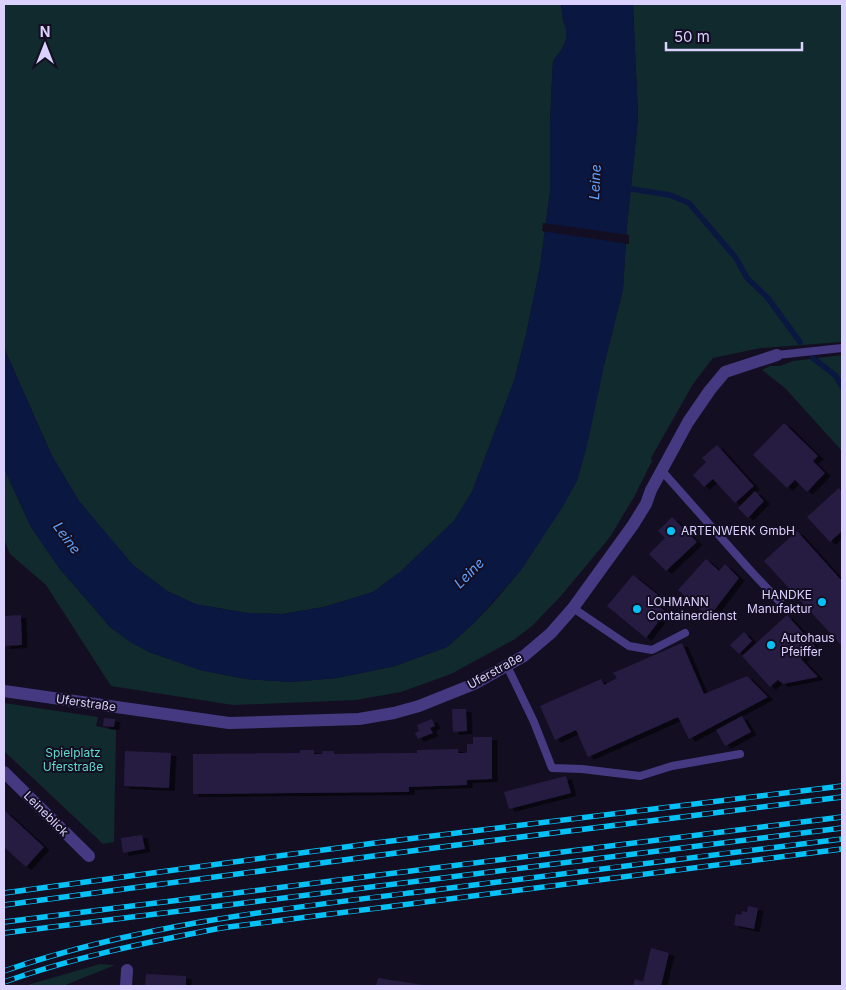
<svg xmlns="http://www.w3.org/2000/svg" width="846" height="990" viewBox="0 0 846 990" font-family="Inter,sans-serif">
	<style>
		.green { fill: #112a2d }
		.water { fill: #0a1740 }
		.pier { fill: #140e23 }
		.lines { fill: none; stroke-linecap: round; stroke-linejoin: round }
		.stream { stroke: #0a1740; stroke-width: 5.5 }
		.building { fill: #281b43; filter: url(#shadow) }
		.service { stroke: #453a81; stroke-width: 8 }
		.minor { stroke: #453a81; stroke-width: 12 }
		.rail-casing { stroke: #04c2f7; stroke-width: 5.5 }
		.rail { stroke: #140e23; stroke-width: 4; stroke-dasharray: 11; stroke-linecap: butt }
		.poi-dot { fill: #04c2f7; stroke: #140e23; stroke-width: 2 }
		.labels { text-anchor: middle; stroke-width: 4; stroke-linejoin: round; paint-order: stroke }
		.poi-label { font-size: 12px; fill: #dbd1fe; stroke: #140e23; text-anchor: start }
		.street-label { font-size: 12px; fill: #dbd1fe; stroke: #140e23 }
		.park-label { font-size: 12px; fill: #5eddcc; stroke: #140e23 }
		.water-label { font-size: 14px; font-style: italic; fill: #60a2fc; stroke: #140e23 }
	</style>
	<defs>
		<filter id="shadow"><feDropShadow dx="5.5" dy="3" stdDeviation="0" flood-color="#0009"/></filter>
	</defs>
	<rect width="100%" height="100%" fill="#140e23"/>
	<path class="green" d="M4,4H561L563,20L566,29V39L562,49L553,61L550,122V192L540,267L526,335L514,381L472,492L454,521L400,572L373,592L324,607L282,614L247,613L195,604L167,591L134,566L104,532L79,501L52,456L4,348Z
		M633,4H842V342L761,348L713,358L693,384L651,458L652,461L634,497L610,537L560,597L532,626L515,639L451,674L401,692L356,700L233,705L111,686L46,585L10,554L4,539V468L31,527L60,569L111,628L149,652L200,670L246,679L291,682L337,678L395,666L447,647L473,624L493,603L520,571L540,541L605,361L623,289L627,226L638,118Z
		M842,355V451L785,388L762,370L770,366H780L793,361Z
		M4,703L98,717L96,726L116,730L114,842L103,844L4,751Z
		M100,964L115,965L63,986H24Z"/>
	<path class="water" d="M561,4H633L638,118L627,226L623,289L605,361L587,446L577,481L562,508L520,571L473,624L447,647L395,666L337,678L291,682L246,679L200,670L149,652L130,642L111,628L60,569L31,527L4,468V348L52,456L79,501L134,566L167,591L195,604L247,613L282,614L324,607L373,592L400,572L454,521L472,492L514,381L526,335L540,267L550,192V122L553,61L562,49L566,39V29L563,20Z"/>
	<path class="pier" d="M543,223L629,235V244L542,231Z"/>
	<g class="lines">
		<path class="stream" d="M625,188L670,195L689,203L736,258L747,278L767,297L800,342
			M813,358L836,376L842,387"/>
	</g>
	<path class="building" d="M784,423L818,456L813,461L825,473L807,492L795,480L787,488L753,455Z
		M717,445L754,486L735,503L713,479L704,487L693,475L706,462L702,458Z
		M839,488L842,492V533L841,532L830,542L807,517Z
		M755,491L764,501L748,518L738,508Z
		M672,517L697,542L666,571L649,554L665,538L658,531Z
		M797,531L842,581V646L764,561Z
		M706,559L719,571L725,564L739,578L709,617L678,590Z
		M633,575L658,595L653,601L666,612L646,638L607,606Z
		M21,615L22,645L4,646V616Z
		M787,615L815,646L801,659L818,677L783,684L778,680L770,687L742,656Z
		M744,632L752,641L739,654L730,645Z
		M682,643L704,694L747,676L768,697L689,739L678,717L588,757L576,730L555,740L540,706L601,679L604,685L617,678L613,673Z
		M452,709H466L467,731L453,732Z
		M742,716L751,732L725,746L716,730Z
		M104,718L115,719L114,727L103,726Z
		M432,719L435,726L430,728L433,733L418,739L415,733L419,731L417,725Z
		M473,737H492V779L467,780V785L409,787V792L193,794V754L300,753V750H314V754H323L322,751H334V754L408,753H417V750L458,749V753H467V744H473Z
		M125,751L171,753L169,788L124,786Z
		M566,776L571,793L509,809L504,792Z
		M5,811L44,847L26,867L4,847V813Z
		M142,835L145,849L123,853L121,838Z
		M748,906L758,908L754,929L734,925L736,914L741,915L742,911L747,912Z
		M651,948L669,953L661,986H633L635,979L643,982Z
		M146,974L186,976V986H145Z
		M378,978L423,985V986H376Z"/>
	<g class="lines">
		<path class="service" d="M777,355L842,348
			M662,471L749,569L780,602
			M573,608L629,646L652,650L685,633
			M507,666L534,722L552,768L582,769L640,776L672,766L740,754"/>
		<path class="minor" d="M4,691L229,723L359,719L394,713L419,706L474,684L524,656L551,633L573,608L633,525L646,504L651,490L688,422L710,390L725,372L777,355
			M4,772L89,856
			M126,986L127,970"/>
		<defs>
			<path id="rail" d="M4,893L375,843L842,786
				M4,905L449,846L842,797
				M4,922L842,817
				M4,933L842,828
				M4,971C138,925 278,909 418,892C560,874 701,856 842,839
				M4,982C75,957 148,942 221,928L842,849"/>
		</defs>
		<use href="#rail" class="rail-casing"/>
		<use href="#rail" class="rail"/>
	</g>
	<g class="poi-dot">
		<circle cx="671" cy="531" r="5"/>
		<circle cx="822" cy="602" r="5"/>
		<circle cx="637" cy="609" r="5"/>
		<circle cx="771" cy="645" r="5"/>
	</g>
	<g class="labels">
		<g class="poi-label">
			<text x="681" y="535">ARTENWERK GmbH</text>
			<text x="812" y="599" text-anchor="end">HANDKE<tspan x="812" dy="14">Manufaktur</tspan></text>
			<text x="647" y="606">LOHMANN<tspan x="647" dy="14">Containerdienst</tspan></text>
			<text x="781" y="642">Autohaus<tspan x="781" dy="14">Pfeiffer</tspan></text>
		</g>
		<g class="street-label">
			<text transform="translate(495 671) rotate(-29)" y="4">Uferstraße</text>
			<text transform="translate(86 703) rotate(8)" y="4">Uferstraße</text>
			<text transform="translate(46 814) rotate(45)" y="4">Leineblick</text>
		</g>
		<g class="park-label">
			<text x="73" y="757">Spielplatz<tspan x="73" dy="14">Uferstraße</tspan></text>
		</g>
		<g class="water-label">
			<text transform="translate(595 182) rotate(-87)" y="5">Leine</text>
			<text transform="translate(67 538) rotate(54)" y="5">Leine</text>
			<text transform="translate(469 573) rotate(-45)" y="5">Leine</text>
		</g>
	</g>
	<rect width="846" height="990" fill="none" stroke="#dbd1fe" stroke-width="10"/>
	<g transform="translate(45 45)" stroke="#140e23" stroke-width="4" paint-order="stroke">
	<path d="M0-4L9 19L0 12L-9 19Z" fill="#dbd1fe"/>
	<text y="-8" font-size="14" font-weight="bold" text-anchor="middle" fill="#dbd1fe">N</text>
	</g>
	<path d="M666 42v8h136v-8" fill="none" stroke="#dbd1fe" stroke-width="2.5"/>
	<text x="674" y="42" font-size="15" fill="#dbd1fe" stroke="#140e23" stroke-width="4" paint-order="stroke">50 m</text>
</svg>
